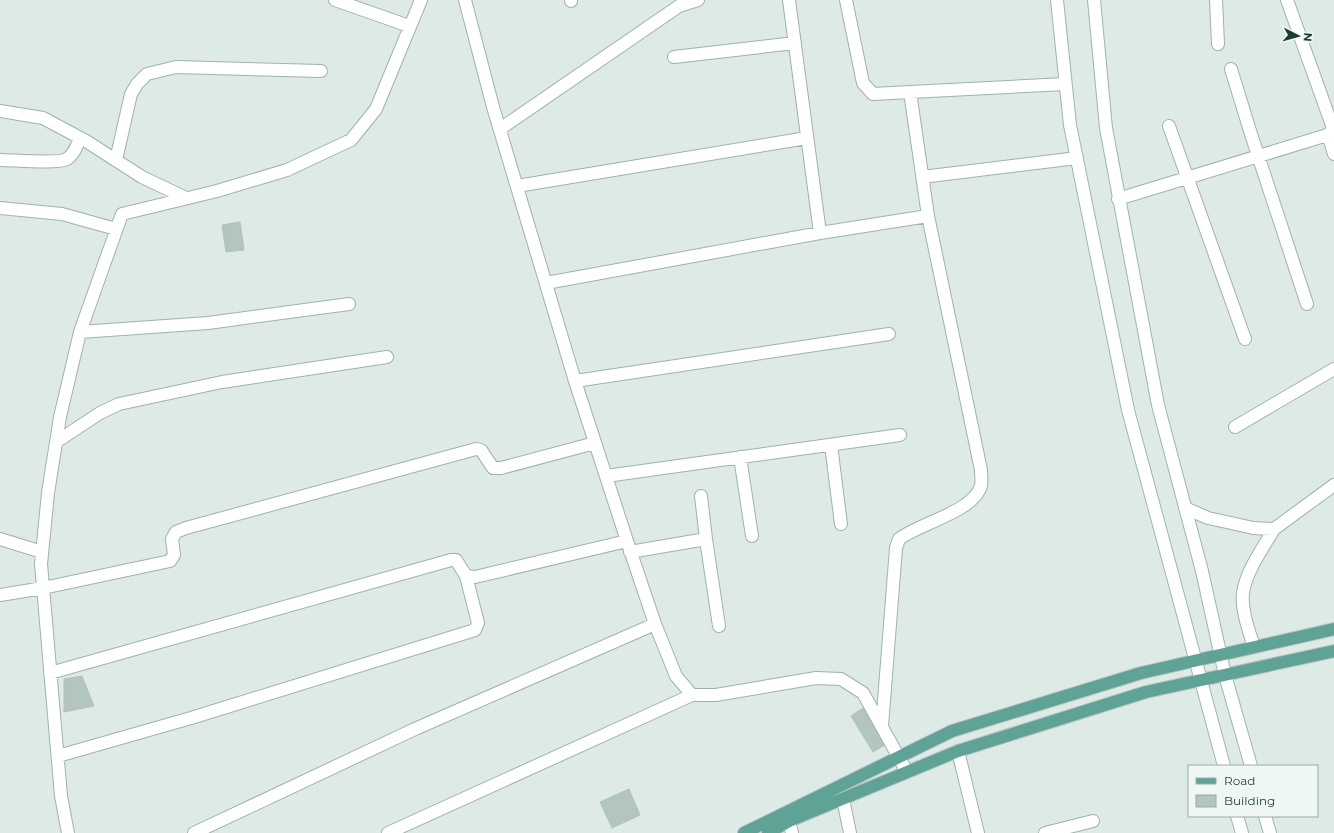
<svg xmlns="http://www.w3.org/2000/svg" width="1334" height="833" viewBox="0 0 1334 833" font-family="Montserrat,sans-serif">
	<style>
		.building { fill: #b2c5bf; stroke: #afc4bd }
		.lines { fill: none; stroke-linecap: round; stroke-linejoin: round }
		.street-casing { stroke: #a0b2ad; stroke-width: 14 }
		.secondary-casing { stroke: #9cb7af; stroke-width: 14 }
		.primary-casing { stroke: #bcc4c2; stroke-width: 14 }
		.street { stroke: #fff; stroke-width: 12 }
		.secondary { stroke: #fff; stroke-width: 12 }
		.primary { stroke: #5fa397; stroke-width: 12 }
	</style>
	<rect width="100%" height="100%" fill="#ddeae5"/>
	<path class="building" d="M240,222L244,250L226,252L222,225Z
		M82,676L94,706L64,712V679Z
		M866,706L888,743L873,752L851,716Z
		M629,789L640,815L612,828L600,802Z"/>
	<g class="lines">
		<defs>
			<path id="street" d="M335,0L409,26
				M465,0L493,107L575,381L627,541L655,624L676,676L692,695H716L816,678L841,679L863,693L907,772
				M571,0V1
				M846,0L863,83L873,94L910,92
				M1216,0L1218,44
				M1287,0L1334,131
				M674,57L795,43
				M1231,69L1251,134L1307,304
				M0,111L43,118L86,141L142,177L186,198
				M1169,126L1245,339
				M500,129L679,6L698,0
				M1328,134L1334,154
				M0,160C13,160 58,164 67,159C74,154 77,146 80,138
				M116,160L131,94L137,84L147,74L176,67L321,71
				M922,177L1077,158
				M517,186L807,138
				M1118,199L1334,133
				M0,208L62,214L116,229
				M820,233L928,216
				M546,283L820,233L789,0
				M80,332L208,323L349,304
				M575,381L889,334
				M1235,427L1334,369
				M56,442L100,413L119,404L222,382L387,357
				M831,445L841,524
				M740,457L752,536
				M606,476L900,435
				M701,496L706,539
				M1185,508L1208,518L1231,523L1253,528L1274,529L1334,485
				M0,539L42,552
				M630,552L706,539L719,626
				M466,576L475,577L627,541
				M0,595L43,588L170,561L174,555L172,539L176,532L186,528L476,449L481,450L493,468H501L595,443
				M1254,647C1249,631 1241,610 1243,593C1246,571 1263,548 1274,529
				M50,673L451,560H456L466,576L478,623L475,630L191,718L58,756
				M882,726L896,548L899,539C920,523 973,512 981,486C982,481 981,475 981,470L928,216L910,92L1065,84
				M958,751L978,833
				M843,799L850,833
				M789,821L792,833
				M68,833L61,796L41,564L48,493L60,417L80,332L122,214L217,191L287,170L351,140L376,109L421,0
				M194,833L415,729L655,624
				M388,833L692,695
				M1045,833L1093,821"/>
			<path id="secondary" d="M1057,0L1070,125L1128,410L1224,766
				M1094,0L1106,128L1158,405L1202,571L1225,675L1251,766
				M1237,816L1242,833
				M1265,816L1270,833"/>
			<path id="primary" d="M744,833L952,731L1141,673L1334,629
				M768,833L789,821L958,751L1146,692L1334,651"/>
		</defs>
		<use href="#street" class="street-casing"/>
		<use href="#secondary" class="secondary-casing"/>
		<use href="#primary" class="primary-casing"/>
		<use href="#street" class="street"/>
		<use href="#secondary" class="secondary"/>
		<use href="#primary" class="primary"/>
	</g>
	<rect x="1188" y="765" width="130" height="52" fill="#eef7f3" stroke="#9baba7"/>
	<rect x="1196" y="778" width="20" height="6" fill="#5fa397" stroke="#9baba7"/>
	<text x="1224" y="785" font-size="12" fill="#1e3a35">Road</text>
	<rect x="1196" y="795" width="20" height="12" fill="#b2c5bf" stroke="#9baba7"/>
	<text x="1224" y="805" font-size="12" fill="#1e3a35">Building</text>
	<g transform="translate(1298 36) rotate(96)" stroke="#eef7f3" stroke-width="3" paint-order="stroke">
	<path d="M0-3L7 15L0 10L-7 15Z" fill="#1e3a35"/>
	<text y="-6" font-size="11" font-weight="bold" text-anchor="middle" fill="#1e3a35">N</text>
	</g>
</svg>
